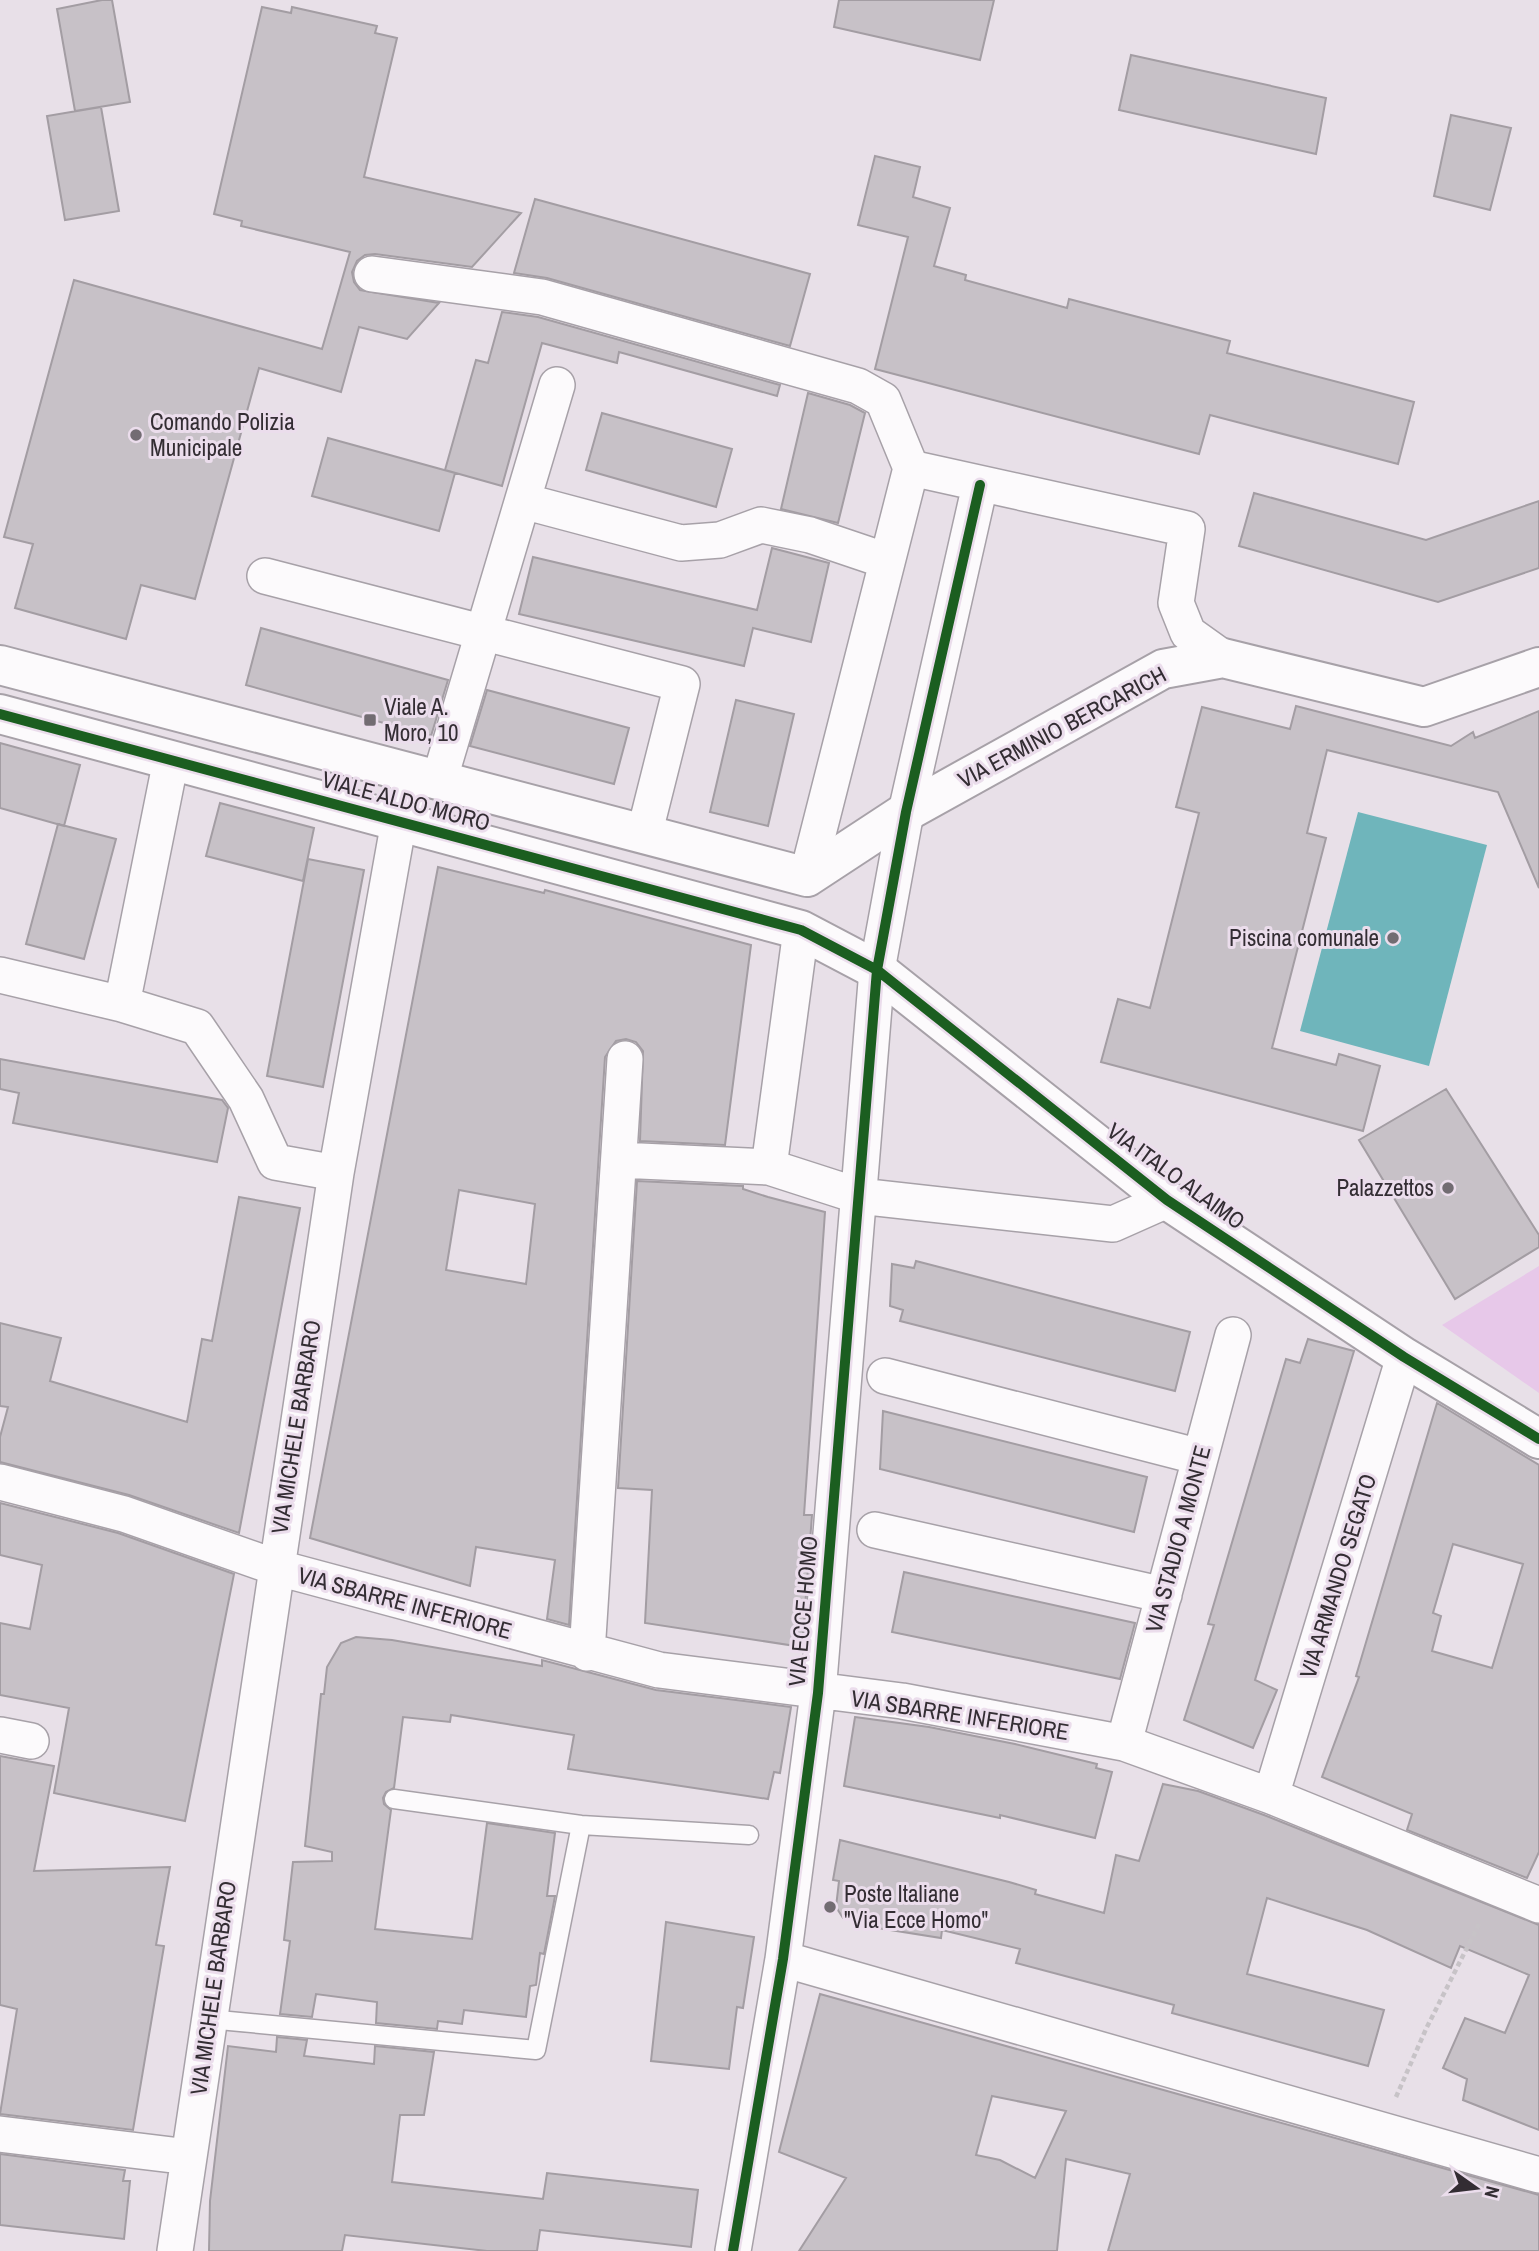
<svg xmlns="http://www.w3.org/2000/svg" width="1539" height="2251" viewBox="0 0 1539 2251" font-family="'Archivo Narrow',sans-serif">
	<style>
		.green { fill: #e7c8e9 }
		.water { fill: #6fb5bb }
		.building { fill: #c7c1c7; stroke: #a39da3; stroke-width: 2; fill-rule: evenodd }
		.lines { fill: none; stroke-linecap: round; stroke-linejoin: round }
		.lane-casing { stroke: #a7a1a8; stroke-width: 21 }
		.street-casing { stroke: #a7a1a8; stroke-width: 38 }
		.secondary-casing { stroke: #a7a1a8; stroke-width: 42 }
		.path { stroke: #c7c3c7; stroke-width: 4.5; stroke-dasharray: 5 3.5; stroke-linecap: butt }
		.lane { stroke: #fcfafc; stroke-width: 18 }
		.street { stroke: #fcfafc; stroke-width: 35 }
		.secondary { stroke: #fcfafc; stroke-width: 38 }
		.cycleway-casing { stroke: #ebddec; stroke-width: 15 }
		.cycleway { stroke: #1b5e20; stroke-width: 10 }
		.poi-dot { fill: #726c72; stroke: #ebddec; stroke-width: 2.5 }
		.labels { text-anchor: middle; stroke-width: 6; stroke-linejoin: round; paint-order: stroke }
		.poi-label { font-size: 23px; fill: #332d33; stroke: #ebddec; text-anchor: start }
		.street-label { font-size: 23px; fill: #332d33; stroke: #ebddec }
	</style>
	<rect width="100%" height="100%" fill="#e8e0e8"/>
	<path class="green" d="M1539,1266V1393L1442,1325Z"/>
	<path class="water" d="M1358,812L1487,845L1429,1066L1300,1031Z"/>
	<path class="building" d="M102,0H112L130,102L75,111L57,9Z
		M839,0H994L980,60L834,27Z
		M262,7L291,13L292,7L377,26L375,33L397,38L364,177L521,213L472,267L375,254L365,255L357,261L352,272L354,282L360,290L439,303L407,339L359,327L341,392L259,368L195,599L141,585L126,639L15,608L33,544L4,537L74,280L322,349L350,252L241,226L242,221L214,214Z
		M1131,55L1326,98L1316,154L1119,110Z
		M101,107L119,211L65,220L47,116Z
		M1451,115L1511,128L1490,210L1434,196Z
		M875,156L920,167L913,197L950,208L934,266L966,275L965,280L1067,308L1069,299L1230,341L1227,353L1414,402L1398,464L1210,415L1199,454L875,369L908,237L858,225Z
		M535,199L810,274L790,346L547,278L514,273Z
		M502,312L538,317L780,385L777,396L619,352L617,363L542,343L502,486L445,470L476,360L488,363Z
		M808,393L850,405L865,413L838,523L781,509Z
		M602,413L732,449L716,507L586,470Z
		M328,438L455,473L439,531L312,496Z
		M1254,493L1426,540L1539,501V568L1438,602L1239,546Z
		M772,548L829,563L811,642L753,628L744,666L519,614L533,557L757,610Z
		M261,628L448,680L431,736L246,685Z
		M487,690L629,728L614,784L470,746Z
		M736,700L794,714L768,826L710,812Z
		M1296,706L1451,746L1473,732L1475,738L1539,711V888L1498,792L1327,750L1307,833L1326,838L1272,1048L1336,1065L1339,1054L1380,1066L1363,1131L1101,1062L1118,999L1150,1008L1199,813L1176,807L1202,707L1290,729Z
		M0,743L80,765L64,826L0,808Z
		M220,803L314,828L303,881L206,856Z
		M58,824L116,839L84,959L26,944Z
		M308,859L364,870L323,1087L267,1076Z
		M438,867L544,893L545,890L751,945L725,1145L640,1141L643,1051L636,1042L626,1039L616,1041L605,1057L569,1625L547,1619L555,1560L476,1547L470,1586L310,1538ZM459,1190L535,1204L526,1284L446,1270Z
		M0,1059L222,1100L228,1108L217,1162L13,1123L19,1093L0,1089Z
		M1446,1089L1539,1235V1247L1455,1299L1359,1140Z
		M637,1181L743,1186V1189L768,1197L825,1212L804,1515H812L802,1647L645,1623L652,1490L618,1488Z
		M239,1197L300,1208L239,1533L129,1495L0,1462V1437L8,1407L0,1406V1323L61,1338L50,1381L187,1422L202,1339L212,1341Z
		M916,1261L1190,1332L1175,1391L900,1321L903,1310L890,1306L892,1264L914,1268Z
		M1308,1339L1354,1351L1255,1680L1277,1690L1253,1748L1184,1720L1214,1625L1208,1624L1286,1359L1300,1363Z
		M1437,1403L1539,1465V1852L1527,1878L1407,1830L1412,1814L1322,1777L1359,1677L1356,1676ZM1453,1544L1523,1564L1492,1668L1432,1651L1441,1616L1433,1613Z
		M883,1411L1147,1477L1134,1532L880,1469Z
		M0,1503L118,1533L234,1574L185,1821L54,1793L69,1708L0,1695V1623L30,1629L42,1565L0,1555Z
		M904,1572L1135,1623L1120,1679L892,1632Z
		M356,1637L392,1640L542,1666V1660L656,1690L791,1707L780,1773L774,1772L768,1799L568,1769L574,1735L451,1715L450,1722L403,1717L394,1788L386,1792L383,1798L384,1804L391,1810L375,1929L472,1939L487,1823L555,1833L547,1896H555L553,1907L544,1954L540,1953L536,1985L530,1986L526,2017L464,2010L462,2024L438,2021L437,2029L376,2023L377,2002L316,1994L312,2017L280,2014L290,1941L284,1940L293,1862L332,1861V1852L305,1846L321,1694H324L327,1667L341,1643Z
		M855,1717L929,1727L1015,1744L1097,1764L1096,1768L1112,1772L1095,1838L1000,1815V1818L844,1786Z
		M0,1756L54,1766L34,1871L170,1867L156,1945L164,1946L133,2130L0,2114L17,2009L0,2005Z
		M1163,1784L1198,1791L1264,1815L1539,1925V2130L1463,2100L1467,2079L1443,2068L1465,2018L1505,2033L1529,1975L1460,1946L1451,1968L1367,1930L1267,1898L1247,1974L1384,2010L1368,2066L1172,2013L1174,2005L1016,1963L1020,1949L942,1930L941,1938L878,1928L872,1918H843L836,1907L839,1881L833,1880L840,1840L1009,1882L1036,1890L1035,1894L1104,1913L1116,1855L1139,1861Z
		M666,1922L754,1937L743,2008L737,2007L729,2069L651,2061Z
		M820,1994L1539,2195V2251H1108L1130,2174L1066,2159L1057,2251H799L846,2178L779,2152ZM992,2096L1066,2111L1035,2178L1000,2160L976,2155Z
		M277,2037L307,2040L304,2056L374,2064L375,2046L434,2052L424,2115H400L392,2182L543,2199L547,2173L698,2190L691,2247L540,2230L537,2251H487L345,2235L342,2251H209L210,2201L228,2046L276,2052Z
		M0,2154L125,2170L123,2181H130L124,2239L0,2225Z"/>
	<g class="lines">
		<defs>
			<path id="lane" d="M394,1799L581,1825L749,1835
				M208,2019L536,2050L581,1825"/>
			<path id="street" d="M372,274L542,297L858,386L883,400L911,468
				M523,501L681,543L720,540L761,525L810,535L887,561
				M265,576L682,684L644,835
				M439,781L557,385
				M807,877L911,468L1187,529L1176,603L1188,633L1223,658
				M801,930L769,1167L859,1196L1113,1224L1167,1200
				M0,975L122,1004L171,760
				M122,1004L197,1027L246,1099L275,1162L336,1173
				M619,1160L769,1167
				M885,1376L1200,1457
				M0,1482L124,1514L275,1567L659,1670L902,1701L1124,1743L1271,1796L1539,1905
				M875,1530L1164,1595
				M587,1653L625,1059
				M0,1735L31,1741
				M1124,1743L1233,1335
				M1271,1796L1404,1357
				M783,1959L1539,2175
				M0,2134L189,2157
				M175,2251L336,1173L399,821L413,774
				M733,2251L783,1959L818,1693L877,970L906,812L980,485"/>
			<path id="secondary" d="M0,665L807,877
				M0,714L801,930L877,970L1167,1200L1404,1357L1539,1439
				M807,877L906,812L1163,669L1223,658L1424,707L1539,667"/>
		</defs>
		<use href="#lane" class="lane-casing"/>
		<use href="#street" class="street-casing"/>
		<use href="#secondary" class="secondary-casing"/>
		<path class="path" d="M1396,2097L1426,2029L1480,1922"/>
		<use href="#lane" class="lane"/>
		<use href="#street" class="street"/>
		<use href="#secondary" class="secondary"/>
		<defs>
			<path id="cycleway" d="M0,714L801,930L877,970L1167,1200L1404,1357L1539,1439
				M733,2251L783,1959L818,1693L877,970L906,812L980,485"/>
		</defs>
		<use href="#cycleway" class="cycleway-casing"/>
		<use href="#cycleway" class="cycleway"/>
	</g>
	<g class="poi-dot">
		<circle cx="136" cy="435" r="7"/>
		<rect x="363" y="713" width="14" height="14" rx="3.5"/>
		<circle cx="1393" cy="938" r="7"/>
		<circle cx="1448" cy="1188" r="7"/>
		<circle cx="830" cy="1907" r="7"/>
	</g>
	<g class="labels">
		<g class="poi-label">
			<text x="150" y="430">Comando Polizia<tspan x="150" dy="26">Municipale</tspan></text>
			<text x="384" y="715">Viale A.<tspan x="384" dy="26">Moro, 10</tspan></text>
			<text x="1379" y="946" text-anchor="end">Piscina comunale</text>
			<text x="1434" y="1196" text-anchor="end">Palazzettos</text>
			<text x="844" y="1902">Poste Italiane<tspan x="844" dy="26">"Via Ecce Homo"</tspan></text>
		</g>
		<g class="street-label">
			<text transform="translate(1062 727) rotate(-28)" y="8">VIA ERMINIO BERCARICH</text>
			<text transform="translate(406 801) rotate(15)" y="8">VIALE ALDO MORO</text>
			<text transform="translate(1176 1176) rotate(36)" y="8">VIA ITALO ALAIMO</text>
			<text transform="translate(296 1427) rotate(-81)" y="8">VIA MICHELE BARBARO</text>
			<text transform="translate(1178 1539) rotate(-75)" y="8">VIA STADIO A MONTE</text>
			<text transform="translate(1338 1576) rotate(-73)" y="8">VIA ARMANDO SEGATO</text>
			<text transform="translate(405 1603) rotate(15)" y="8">VIA SBARRE INFERIORE</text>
			<text transform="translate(803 1611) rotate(-85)" y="8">VIA ECCE HOMO</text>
			<text transform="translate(960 1715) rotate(9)" y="8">VIA SBARRE INFERIORE</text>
			<text transform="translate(213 1988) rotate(-82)" y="8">VIA MICHELE BARBARO</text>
		</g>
	</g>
	<g transform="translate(1476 2188) rotate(104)" stroke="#ebddec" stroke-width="5" paint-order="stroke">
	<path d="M0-5L12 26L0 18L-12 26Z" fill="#332d33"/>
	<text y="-10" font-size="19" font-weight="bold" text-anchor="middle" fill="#332d33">N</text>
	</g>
</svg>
